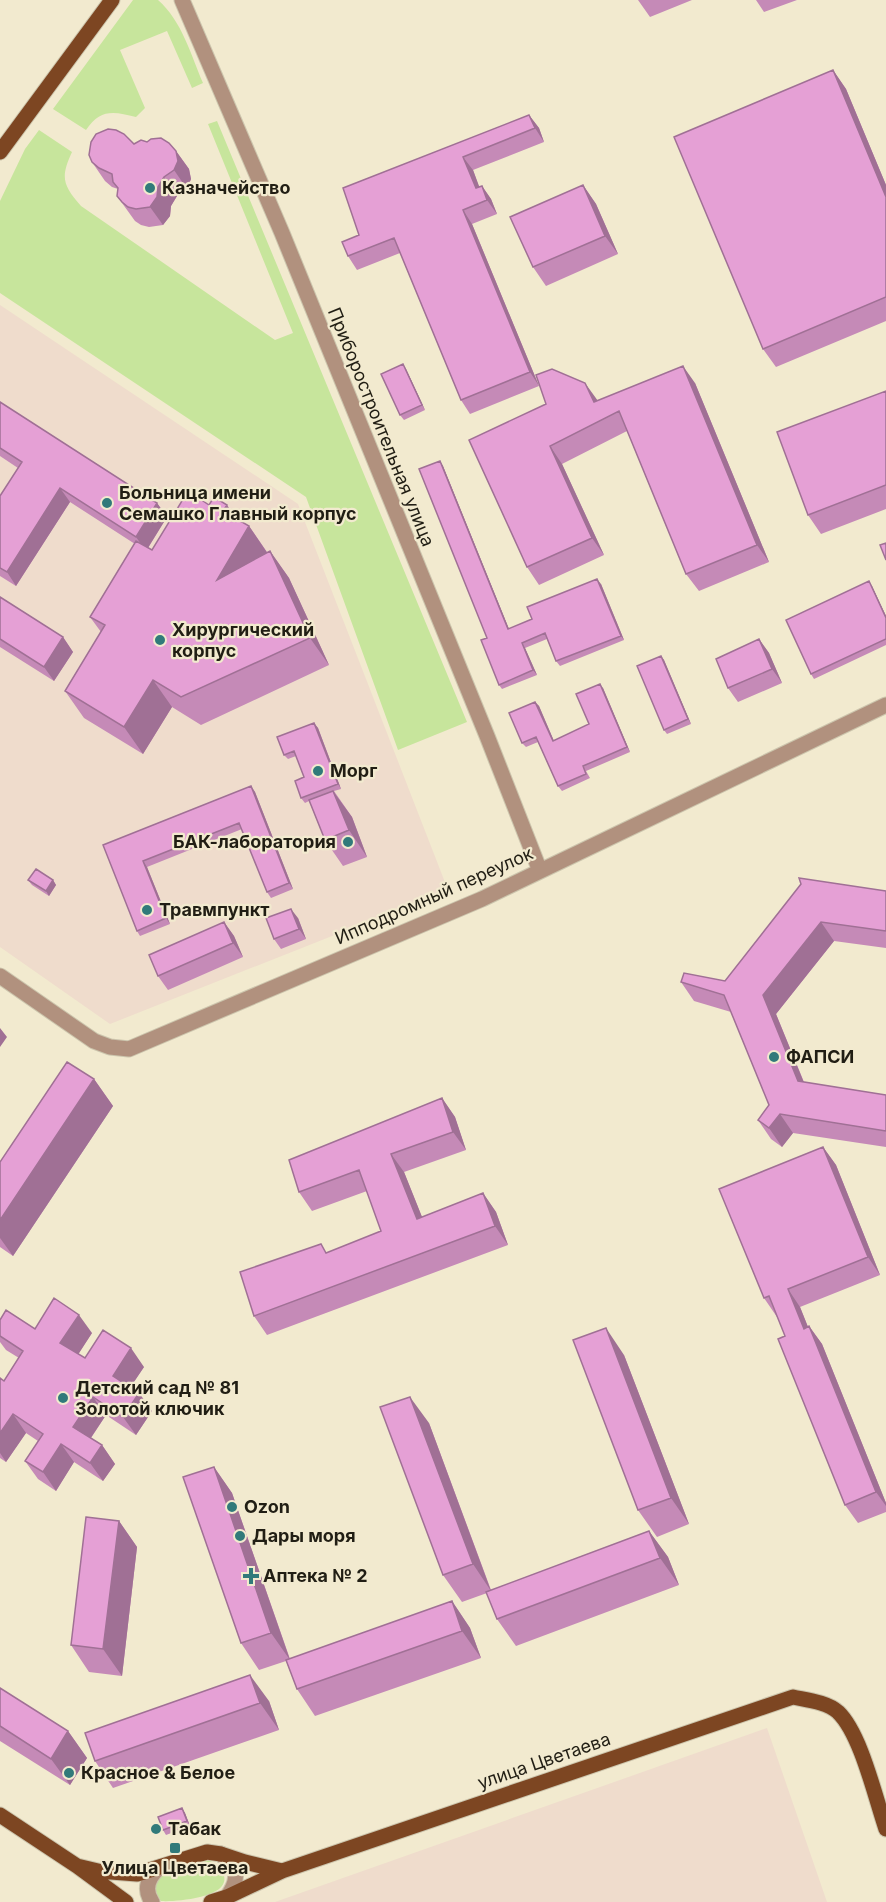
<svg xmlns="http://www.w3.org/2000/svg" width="886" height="1902" viewBox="0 0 886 1902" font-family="Inter,sans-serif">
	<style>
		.medical { fill: #efdccc }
		.green { fill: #c7e59c }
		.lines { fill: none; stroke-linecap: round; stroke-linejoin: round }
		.minor-casing { stroke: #ccc5ad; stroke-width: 17 }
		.major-casing { stroke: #ccc5ad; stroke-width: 17 }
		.minor { stroke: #b1917e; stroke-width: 15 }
		.major { stroke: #7d4622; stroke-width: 15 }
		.wall { fill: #c58ab7 }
		.shaded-wall { fill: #a07095 }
		.building { fill: #e5a0d5; stroke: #a07095; stroke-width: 1.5 }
		.poi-dot { fill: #317a7a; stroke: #f2eacf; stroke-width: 2 }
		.labels { text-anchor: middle; stroke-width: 4.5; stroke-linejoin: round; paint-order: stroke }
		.poi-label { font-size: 18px; font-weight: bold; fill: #211e14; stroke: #f2eacf; text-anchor: start }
		.street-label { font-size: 18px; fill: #211e14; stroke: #f2eacf }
	</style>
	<rect width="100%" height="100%" fill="#f2eacf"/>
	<path class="medical" d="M0,305L298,504L448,890L110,1024L0,947Z
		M767,1728L827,1902H275Z"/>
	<path class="green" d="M133,0H158C182,21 191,55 203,83L192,88L167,31L120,50L145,108L136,117C113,111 100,109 86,130L53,109Z
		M217,121L467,722L398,750L306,497L0,293V201L25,149L39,130L72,152C60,178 63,185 81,206L275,340L293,333L208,124Z
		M203,1860L211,1861L223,1872C224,1875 225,1879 224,1882C220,1898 175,1902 161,1901C153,1889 154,1886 161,1873Z"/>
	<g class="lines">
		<defs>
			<path id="minor" d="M182,0L282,233L487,736L540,871
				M0,976L94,1041L110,1047L129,1049L482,899L886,705
				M221,1854C237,1869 241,1877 227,1897
				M152,1902C143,1889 148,1877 160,1867"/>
			<path id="major" d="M0,152L112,0
				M0,1815L77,1866L126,1902
				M77,1866L98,1871L137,1874L207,1852L221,1854L245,1862L282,1871
				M211,1902L227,1897L282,1871L793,1697C807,1700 827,1702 838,1712C861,1734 875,1797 886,1829"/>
		</defs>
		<use href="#minor" class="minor-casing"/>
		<use href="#major" class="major-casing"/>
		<use href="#minor" class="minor"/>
		<use href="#major" class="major"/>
	</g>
	<path class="wall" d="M638,0H692L650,17Z
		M756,0H797L764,12Z
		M833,70L846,89L886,185V321L776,367L763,349Z
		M529,115L539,128L544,142L473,170L479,187L482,186L491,199L497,214L472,224L539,386L470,414L461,400L400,253L357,270L348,256L359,235L343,188Z
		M134,144L176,151L189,169L191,179L187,189L177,196L171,206L170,216L163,225L149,227L141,225L135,221L117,196L118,189L112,187L105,181L92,162Z
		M583,185L596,204L618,254L546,286L533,267Z
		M403,364L406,369L425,410L404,420L400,415Z
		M695,383L769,562L699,591L686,574L627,431L562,464L604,555L539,585L527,567L469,440L598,401Z
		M886,391V509L821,534L808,515Z
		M0,402L157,503L167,517L148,548L152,550L209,505L249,526L267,552L270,551L289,578L329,665L201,725L172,707L143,754L84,718L65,691L101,632L90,617L135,544L70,502L16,586L0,576V496L18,468L0,456Z
		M440,461L443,466L509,629L532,619L601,584L624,640L560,666L556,661L547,639L525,648L537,675L502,689L499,685Z
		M872,586L886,616V645L814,679L811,674Z
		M0,597L63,637L73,652L54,681L0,647Z
		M759,639L769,653L782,683L738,702L728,688Z
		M661,656L664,660L691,724L667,734L664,730Z
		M603,688L630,752L586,771L590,778L562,791L558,786L538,742L526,747L522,743L535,702L539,706L554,741L589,724Z
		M314,723L318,728L341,789L334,791L352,817L367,857L343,866L325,840L309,801L305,803L301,798L304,777L296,756L288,759L284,755Z
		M251,786L255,792L293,889L271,898L267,892L242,829L147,867L170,924L140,936L137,931L103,845Z
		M28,880H53L56,885L49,896L32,885Z
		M801,884L886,891V948L834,941L776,1014L804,1082L886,1095V1147L793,1133L782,1147L771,1139L758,1120L769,1105L731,1012L694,1001L681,982L725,981Z
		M298,918L306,939L281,949L274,939Z
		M224,922L234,936L243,957L168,990L158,976Z
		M94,1079L113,1106L13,1256L0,1247V1162Z
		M442,1098L455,1117L466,1150L404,1172L422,1217L483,1193L496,1212L508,1245L267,1335L254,1316L381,1231L367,1191L312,1211L299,1192Z
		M823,1147L836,1165L880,1275L800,1307L808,1327L809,1326L822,1344L886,1503V1512L858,1523L845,1505L785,1336L777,1316V1317L764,1298Z
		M0,1320L35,1329L92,1333L78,1354L85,1358L144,1367L130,1387L139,1393L152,1411L136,1435L106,1415L91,1438L102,1445L115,1464L103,1481L74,1462L56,1491L38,1479L25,1461L38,1441L26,1433L6,1462L0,1458V1378L4,1381L19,1358L6,1350L0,1342Z
		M624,1355L689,1524L657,1537L638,1510Z
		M429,1423L491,1590L649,1531L668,1557L679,1585L516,1646L497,1619L487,1593L462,1602L443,1575Z
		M214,1467L232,1493L290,1659L452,1601L470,1628L481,1658L315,1716L297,1689L286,1661L259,1670L241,1643Z
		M119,1521L137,1547L122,1676L89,1672L71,1645Z
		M0,1688L68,1731L87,1758L70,1785L0,1741Z
		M269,1701L279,1730L113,1788L95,1761L85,1733Z
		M182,1808L185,1813L190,1826L166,1835L163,1830Z"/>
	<path class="shaded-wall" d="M833,70L846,89L886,185V197Z
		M529,115L539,128L544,142L535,128Z
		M176,151L189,169L191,179L187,189L174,170Z
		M463,157L473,170L485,202L476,188Z
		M164,177L177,196L171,206L170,216L163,225L150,207L158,187Z
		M583,185L596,204L618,254L605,236Z
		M482,186L491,199L497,214L487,200Z
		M463,210L472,224L539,386L530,372Z
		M403,364L406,369L425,410L422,405Z
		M683,366L695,383L769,562L757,545Z
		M585,383L598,401L606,419L594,402Z
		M550,446L562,464L604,555L592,538Z
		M440,461L443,466L511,634L508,629Z
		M60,488L70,502L16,586L7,572Z
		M157,503L167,517L146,551L136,537Z
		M227,505L246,532L249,526L268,554L217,580L223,511Z
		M270,551L289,578L329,665L310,638Z
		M597,579L601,584L624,640L621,636Z
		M869,581L872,586L886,616V618Z
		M63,637L73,652L54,681L44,667Z
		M759,639L769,653L782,683L772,669Z
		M522,643L525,648L537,675L533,670Z
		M661,656L664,660L691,724L688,719Z
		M153,680L172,707L143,754L124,727Z
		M600,684L603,688L630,752L627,747Z
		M535,702L539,706L556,746L553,741Z
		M314,723L318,728L341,789L338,784Z
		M251,786L255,792L293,889L289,883Z
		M333,791L352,817L367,857L349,830Z
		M143,861L147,867L170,924L166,918Z
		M53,880L56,885L49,896L46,891Z
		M291,909L298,918L306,939L299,929Z
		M224,922L234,936L243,957L233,943Z
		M821,922L834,941L776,1014L811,1100L798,1081L763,995Z
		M0,1028L7,1037L0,1047Z
		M94,1079L113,1106L13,1256L0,1238V1220Z
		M442,1098L455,1117L466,1150L453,1132Z
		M780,1114L793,1133L782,1147L769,1128Z
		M823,1147L836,1165L880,1275L868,1257Z
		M391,1154L404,1172L430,1237L417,1219Z
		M483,1193L496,1212L508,1245L495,1226Z
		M788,1289L800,1307L816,1347L804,1329Z
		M79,1315L92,1333L74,1361L60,1343Z
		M809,1326L822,1344L886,1503V1506L876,1492Z
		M606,1328L624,1355L689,1524L671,1498Z
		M131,1348L144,1367L126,1394L113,1376Z
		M139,1393L152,1411L136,1435L123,1417Z
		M93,1397L106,1415L86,1445L73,1427Z
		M410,1397L429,1423L491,1591L473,1564Z
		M13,1414L26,1433L6,1462L0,1453V1433Z
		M61,1444L74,1462L56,1491L43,1472Z
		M102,1445L115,1464L103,1481L90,1463Z
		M214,1467L232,1493L290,1660L271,1633Z
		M119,1521L137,1547L122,1676L103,1649Z
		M649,1531L668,1557L679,1585L660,1558Z
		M452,1601L470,1628L481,1658L462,1631Z
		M250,1675L269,1701L279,1730L260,1703Z
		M68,1731L87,1758L70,1785L51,1759Z
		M182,1808L185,1813L190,1826L187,1821Z"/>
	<path class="building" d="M833,70L886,197V297L763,349L674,137Z
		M529,115L535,128L463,157L476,188L482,186L487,200L463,210L530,372L461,400L394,238L348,256L342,242L359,235L343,188Z
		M108,129L116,130L124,134L134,144L141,140L147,142L151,139L161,138L169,143L176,151L178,161L174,170L164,177L158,187L157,197L150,207L136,209L128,207L122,202L117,196L118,188L113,182L112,174L99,168L92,162L89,155L91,142L96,134Z
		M583,185L605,236L533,267L510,217Z
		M403,364L422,405L400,415L381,374Z
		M683,366L757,545L686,574L619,411L550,446L592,538L527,567L469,440L546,404L536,375L552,369L585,383L594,402Z
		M886,391V485L808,515L777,432Z
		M0,402L157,503L136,537L60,488L7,572L0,568V496L22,462L0,448Z
		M440,461L508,629L532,619L527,607L597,579L621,636L556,661L545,633L522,643L533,670L499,685L481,640L487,638L419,469Z
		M188,491L209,505L214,497L227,505L223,511L249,526L217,580L270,551L310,638L181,697L153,680L124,727L65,691L105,625L90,617L136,541L152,550Z
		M886,543V560L880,545Z
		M869,581L886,618V639L811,674L786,620Z
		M0,597L63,637L44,667L0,639Z
		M759,639L772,669L728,688L716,659Z
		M661,656L688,719L664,730L637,666Z
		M600,684L627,747L583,766L586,774L558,786L536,737L522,743L509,713L535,702L553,741L589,724L576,694Z
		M314,723L338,784L301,798L295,781L304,777L294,751L284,755L277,737Z
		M251,786L289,883L267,892L239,823L143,861L166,918L137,931L103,845Z
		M333,791L349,830L325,840L309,800Z
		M36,869L53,880L46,891L28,880Z
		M799,878L886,891V931L821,922L763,995L798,1081L886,1095V1131L780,1114L769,1128L758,1120L769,1105L724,995L681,982L684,973L725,981L801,884Z
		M291,909L299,929L274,939L266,918Z
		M224,922L233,943L158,976L149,955Z
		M67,1062L94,1079L0,1220V1162Z
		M442,1098L453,1132L391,1154L417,1219L483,1193L495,1226L254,1316L240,1272L321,1244L326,1253L381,1231L359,1170L299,1192L289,1160Z
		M823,1147L868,1257L788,1289L804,1329L809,1326L876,1492L845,1505L778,1339L785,1336L769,1296L764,1298L719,1189Z
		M54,1298L79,1315L60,1343L85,1358L103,1330L131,1348L113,1376L139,1393L123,1417L93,1397L73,1427L102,1445L90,1463L61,1444L43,1472L25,1461L43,1434L13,1414L0,1433V1378L4,1381L23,1351L0,1336V1320L6,1310L35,1329Z
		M606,1328L671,1498L638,1510L573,1340Z
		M410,1397L473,1564L443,1575L380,1407Z
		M214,1467L271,1633L241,1643L183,1477Z
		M86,1517L119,1521L103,1649L71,1645Z
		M649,1531L660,1558L497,1619L486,1592Z
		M452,1601L462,1631L297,1689L286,1660Z
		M250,1675L260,1703L95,1761L85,1733Z
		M0,1688L68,1731L51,1759L0,1726Z
		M182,1808L187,1821L163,1830L158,1817Z"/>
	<g class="poi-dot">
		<circle cx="150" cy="188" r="6"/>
		<circle cx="107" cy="503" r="6"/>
		<circle cx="160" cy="640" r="6"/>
		<circle cx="318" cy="771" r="6"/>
		<circle cx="348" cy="842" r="6"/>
		<circle cx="147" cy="910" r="6"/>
		<circle cx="774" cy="1057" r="6"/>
		<circle cx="63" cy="1398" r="6"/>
		<circle cx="232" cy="1507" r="6"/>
		<circle cx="240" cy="1536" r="6"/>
		<path d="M248 1567h6v6h6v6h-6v6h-6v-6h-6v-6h6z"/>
		<circle cx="69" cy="1773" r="6"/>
		<circle cx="156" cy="1829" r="6"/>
		<rect x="169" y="1842" width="12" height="12" rx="3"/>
	</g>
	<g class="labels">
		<g class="poi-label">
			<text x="162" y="194">Казначейство</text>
			<text x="119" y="499">Больница имени<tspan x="119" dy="21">Семашко Главный корпус</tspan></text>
			<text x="172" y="636">Хирургический<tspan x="172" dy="21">корпус</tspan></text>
			<text x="330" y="777">Морг</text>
			<text x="336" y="848" text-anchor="end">БАК-лаборатория</text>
			<text x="159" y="916">Травмпункт</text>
			<text x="786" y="1063">ФАПСИ</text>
			<text x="75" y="1394">Детский сад № 81<tspan x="75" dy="21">Золотой ключик</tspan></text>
			<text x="244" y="1513">Ozon</text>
			<text x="252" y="1542">Дары моря</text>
			<text x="263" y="1582">Аптека № 2</text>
			<text x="81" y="1779">Красное &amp; Белое</text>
			<text x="168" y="1835">Табак</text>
			<text x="175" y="1874" text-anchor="middle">Улица Цветаева</text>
		</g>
		<g class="street-label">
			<text transform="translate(381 427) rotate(68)" y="6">Приборостроительная улица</text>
			<text transform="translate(434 896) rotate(-24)" y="6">Ипподромный переулок</text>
			<text transform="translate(544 1761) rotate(-19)" y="6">улица Цветаева</text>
		</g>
	</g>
</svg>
